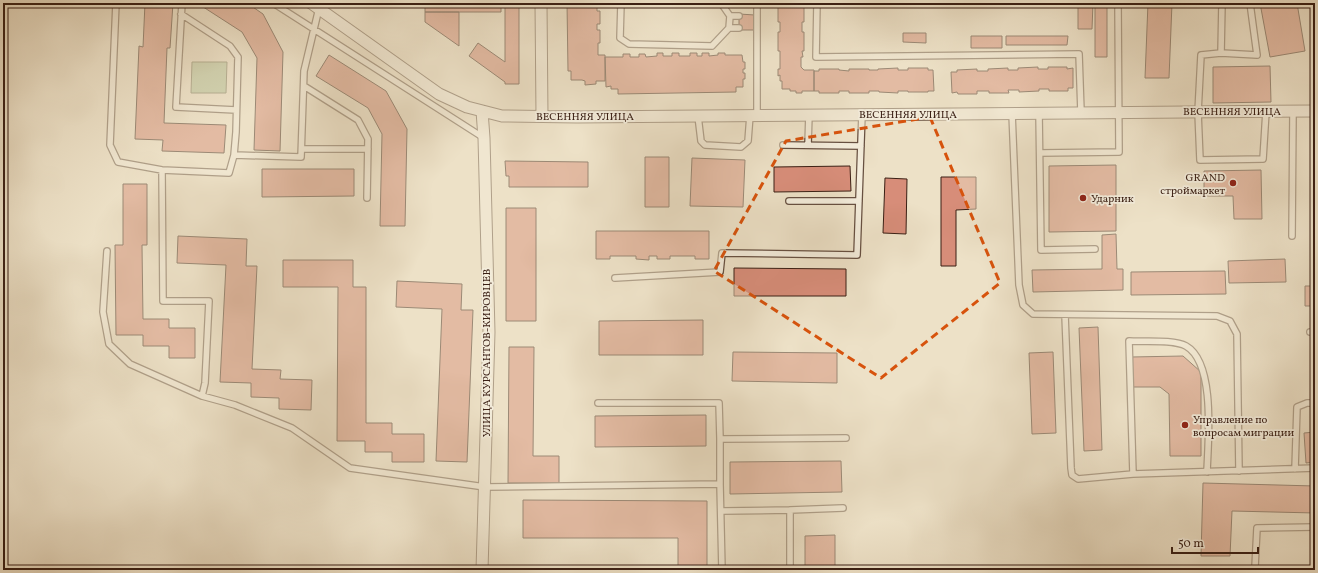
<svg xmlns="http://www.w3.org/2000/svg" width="1318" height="573" viewBox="0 0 1318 573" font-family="Vollkorn,serif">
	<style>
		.green { fill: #b4c499; stroke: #777256 }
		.building { fill: #d78d79; stroke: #3a1f14 }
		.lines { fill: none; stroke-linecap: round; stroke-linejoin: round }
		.lane-casing { stroke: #675041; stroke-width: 8 }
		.street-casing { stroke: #675041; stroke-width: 13 }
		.lane { stroke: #f3ecdb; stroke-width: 5.5 }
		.street { stroke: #f3ecdb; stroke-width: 11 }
		.marked { fill: none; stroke: #d7530d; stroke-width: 3; stroke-dasharray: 8 5; stroke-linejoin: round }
		.poi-dot { fill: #8f2418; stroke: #f3ecdb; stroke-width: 1.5 }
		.labels { text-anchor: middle; stroke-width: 3.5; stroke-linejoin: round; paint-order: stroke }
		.street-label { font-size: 11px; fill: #3a1f14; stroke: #f3ecdb }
		.poi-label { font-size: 11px; fill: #3a1f14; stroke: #f3ecdb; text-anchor: start }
	</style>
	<rect width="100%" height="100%" fill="#ede1c7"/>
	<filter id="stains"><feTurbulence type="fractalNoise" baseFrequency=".005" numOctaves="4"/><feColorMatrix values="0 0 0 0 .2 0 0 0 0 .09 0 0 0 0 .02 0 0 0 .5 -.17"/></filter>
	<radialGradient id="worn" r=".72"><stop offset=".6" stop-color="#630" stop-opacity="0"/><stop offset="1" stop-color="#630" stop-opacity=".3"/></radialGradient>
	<path class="green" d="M192,62H227L226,93H191Z"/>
	<path class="building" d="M145,3H173L170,48H167L164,123L226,125L224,153L162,151L163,140L135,139L139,46L143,47Z
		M197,3H247L263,14L283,52L280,151L254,150L257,58L242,32Z
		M425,3H501V12H425Z
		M505,3H519V84H505V82L469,56L478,43L505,62Z
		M567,3H600V5H597V11H600V24H597V30H600V43H598V55H605V81H596V84L585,85V81L582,80H571V71H568Z
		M778,3H804V22H802V32H804V51H802L803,57H801V67L804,70H814V91H802V93H796V91H790V89H782V81H780V75L778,76V69H780V51H778V32H780V22H778Z
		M1078,3H1093L1092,29H1078Z
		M1095,3H1107V57H1095Z
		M1148,3H1172L1169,78H1145Z
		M1260,3H1297L1305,51L1270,57Z
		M425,12H459V46L425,22Z
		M739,14L755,15V30H739Z
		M903,33H926V43L903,42Z
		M971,36H1002V48H971Z
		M1006,36H1068L1067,45H1006Z
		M657,53H663V56H672V53H679V56H690V53H697V56H702V53H709V56L718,55V53H725V55H742L743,62H745V69H743V73H745V79H743V87H736V92L618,94V89H611V86L606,87L605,57H623V54H630V57H639V54H645L646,57L657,56Z
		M329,55L386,91L407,129L405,226H380L382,134L368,108L316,76Z
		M1270,66L1271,102L1213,103V67Z
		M1038,67V69H1048V67H1067V69L1073,68V88H1068V91H1049V89H1039V91L1019,92V90H1008L1009,93H989V91H977V94H958L957,92L952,93L951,72H957V70L977,69V71H988V69L1008,68V70H1018V68Z
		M898,68V70H908V68H928V70H933L934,91H928V92H908V91H898V93L879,92V91H869V93H849V91H839V93H819V91H814V71H819V69H839V70L849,71V69H869V70H878V69Z
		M645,157H669V207H645Z
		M692,158L745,160L743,207L690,206Z
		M505,161L588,162V187H509V176H506Z
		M1116,165V231L1049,232V166Z
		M1314,165H1315V236Z
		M850,166L851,191L774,192V167Z
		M262,169H354V196L262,197Z
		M1261,170L1262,219H1234L1233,196H1204V171Z
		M941,177H976V209L956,210V266H941Z
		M885,178L907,179L906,234L883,233Z
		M123,184H147V245H142L143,319H169V328H195V358H169V346H143V335H116L115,245H123Z
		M506,208H536V321H506Z
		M596,231H709V259H695V256H670V259H657V256H649V260L636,259V256H610V259H596Z
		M1116,234L1117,269H1123V290L1033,292L1032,270L1102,269V235Z
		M178,236L247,239L246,266H257L252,369L281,370L280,379L312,380L311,410L279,409V398L251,397V383L220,382L226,265L177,263Z
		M1285,259L1286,282L1229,283L1228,261Z
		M283,260H353V287H366V423H392V434H424V462H392V452H365V441H337L338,287H283Z
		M734,268L846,269V296H734Z
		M1225,271L1226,294L1131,295V272Z
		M397,281L462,284L461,310H473L467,462L436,461L442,309L396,307Z
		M1305,286H1315V306H1305Z
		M703,320V355H599V321Z
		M1098,327L1102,450L1084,451L1079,328Z
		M509,347H534L533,456H559V483H508Z
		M733,352L837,353V383L732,381Z
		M1053,352L1056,433L1032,434L1029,353Z
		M1183,356L1201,372V456H1170L1169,394L1160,387H1132L1131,357Z
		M706,415V446L595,447V416Z
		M1315,432V462L1306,463L1304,433Z
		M841,461L842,492L730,494V462Z
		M1203,483L1315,486V513L1232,511L1230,556H1201Z
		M523,500L707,501V570H678V538H523Z
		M835,535V570H805V536Z"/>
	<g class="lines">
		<defs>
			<path id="lane" d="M116,3L110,145L118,162L162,170L229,173L234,155L236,132L238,57L230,46L181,14
				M182,3L176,107L236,110
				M273,3L484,138
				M621,3L620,38L629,44L712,46L729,28L730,16L721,3
				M817,3L816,57L1079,54L1081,112
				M1222,3L1221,53L1201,55L1198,112L1200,160L1263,159L1266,111
				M730,16H739
				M729,28H739
				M1221,53L1257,55L1250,3
				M304,86L358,120L368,139L367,198
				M1012,113L1019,285L1023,305L1033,314L1217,316L1230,321L1237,334L1239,471
				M1039,113L1041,250L1095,249
				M757,115V3
				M698,116L701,141L705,145L741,147L748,141L750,115
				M783,145L861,146
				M808,145L809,114
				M302,149H368
				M1040,153L1119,152L1118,3
				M234,155L301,157L304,71L319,8
				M162,170L163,301H209L205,383L202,396
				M789,201H859
				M1292,236L1293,111
				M107,251L103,312L109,344L130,364L202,396L235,405L292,428L350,468L485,487L720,484V439L846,438
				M615,278L720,272L722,253L857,255L862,114
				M1065,315L1071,468L1072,475L1078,479L1133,474
				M1310,332H1315
				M598,403H719L720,439
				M1295,469L1297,407L1307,403H1315
				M1207,472C1208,442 1216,363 1186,346C1174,339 1144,342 1129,341L1133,474C1194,472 1254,470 1315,468
				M720,484L722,570
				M790,510L843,508
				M722,511L790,510V570
				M1255,567L1257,528L1315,527"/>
			<path id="street" d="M311,3L439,94L467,107L502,116L577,117L1315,111
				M541,3L542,116
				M482,111L484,138L489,332L482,570"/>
		</defs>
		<use href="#lane" class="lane-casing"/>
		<use href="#street" class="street-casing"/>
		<use href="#lane" class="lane"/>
		<use href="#street" class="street"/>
	</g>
	<path d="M0 0H1318V573H0ZM930,117L1000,283L881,378L714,271L786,141Z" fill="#ede1c7" fill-opacity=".55" fill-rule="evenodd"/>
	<path class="marked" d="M930,117L1000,283L881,378L714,271L786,141Z"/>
	<g class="poi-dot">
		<circle cx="1233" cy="183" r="4"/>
		<circle cx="1083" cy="198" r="4"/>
		<circle cx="1185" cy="425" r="4"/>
	</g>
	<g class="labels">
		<g class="street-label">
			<text x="1232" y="115">ВЕСЕННЯЯ УЛИЦА</text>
			<text x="908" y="118">ВЕСЕННЯЯ УЛИЦА</text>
			<text x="585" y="120">ВЕСЕННЯЯ УЛИЦА</text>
			<text transform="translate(486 353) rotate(-90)" y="4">УЛИЦА КУРСАНТОВ-КИРОВЦЕВ</text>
		</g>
		<g class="poi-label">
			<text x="1225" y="181" text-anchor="end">GRAND<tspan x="1225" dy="13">строймаркет</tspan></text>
			<text x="1091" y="202">Ударник</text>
			<text x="1193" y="423">Управление по<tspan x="1193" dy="13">вопросам миграции</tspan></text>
		</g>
	</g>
	<rect width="1318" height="573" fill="none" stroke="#ede1c7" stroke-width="16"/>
	<rect x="4" y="4" width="1310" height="565" fill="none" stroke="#3a1f14" stroke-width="2"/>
	<rect x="8" y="8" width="1302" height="557" fill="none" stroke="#3a1f14"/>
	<path d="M1172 547v6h86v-6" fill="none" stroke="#3a1f14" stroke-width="2"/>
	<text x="1178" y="547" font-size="12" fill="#3a1f14" stroke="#f3ecdb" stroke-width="3" paint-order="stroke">50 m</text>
	<rect width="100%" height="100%" filter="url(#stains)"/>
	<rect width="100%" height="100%" fill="url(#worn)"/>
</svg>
